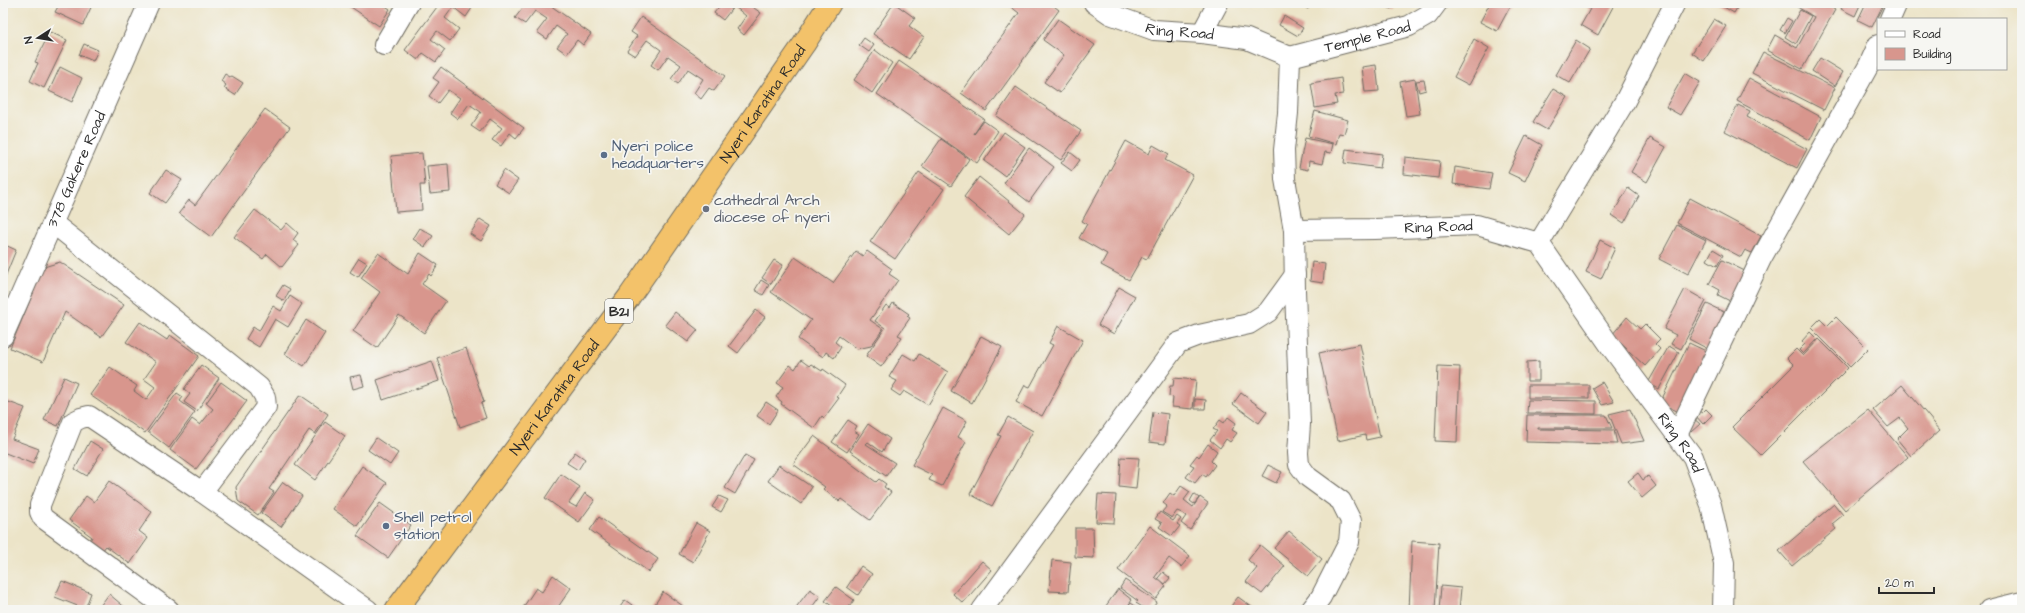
<svg xmlns="http://www.w3.org/2000/svg" width="2025" height="613" viewBox="0 0 2025 613" font-family="'Architects Daughter',sans-serif">
	<style>
		.building { fill: #d8968d }
		.lines { fill: none; stroke-linecap: round; stroke-linejoin: round }
		.minor-casing { stroke: #6f6c62; stroke-width: 22 }
		.highway-casing { stroke: #6f6c62; stroke-width: 24 }
		.minor { stroke: #fff; stroke-width: 20 }
		.highway { stroke: #f3c26a; stroke-width: 22 }
		.service-dot { fill: #5c6f8a; stroke: #f6f6f2; stroke-width: 1.5 }
		.worship-dot { fill: #6b7280; stroke: #f6f6f2; stroke-width: 1.5 }
		.labels { text-anchor: middle; stroke-width: 3.5; stroke-linejoin: round; paint-order: stroke }
		.shield { fill: #f6f6f2; stroke: #686867; stroke-width: 1 }
		.shield-label { font-size: 14px; font-weight: bold; fill: #2b2b2b }
		.street-label { font-size: 15px; fill: #2b2b2b; stroke: #f6f6f2 }
		.service-label { font-size: 15px; fill: #4e5e75; stroke: #f6f6f2; text-anchor: start }
		.worship-label { font-size: 15px; fill: #5b616d; stroke: #f6f6f2; text-anchor: start }
	</style>
	<rect width="100%" height="100%" fill="#f6f6f2"/>
	<filter id="ink" filterUnits="userSpaceOnUse"><feTurbulence type="fractalNoise" baseFrequency=".025" numOctaves="2"/><feDisplacementMap in="SourceGraphic" scale="8" xChannelSelector="R" yChannelSelector="G"/><feConvolveMatrix kernelMatrix="1 2 1 2 8 2 1 2 1" color-interpolation-filters="sRGB"/></filter>
	<filter id="wash" filterUnits="userSpaceOnUse"><feTurbulence type="fractalNoise" baseFrequency=".012" numOctaves="4" result="noise"/><feDisplacementMap in="SourceGraphic" scale="16" xChannelSelector="R" yChannelSelector="G"/><feGaussianBlur stdDeviation="0.9" result="paint"/><feColorMatrix in="noise" values="0 0 0 0 0 0 0 0 0 0 0 0 0 0 0 0 0 1.4 0 .05"/><feComposite in="paint" operator="in"/></filter>
	<g filter="url(#wash)">
		<rect width="100%" height="100%" fill="#ece4c8"/>
		<g id="blocks">
			<path class="building" d="M60,3H93L83,25L55,12Z
				M345,3H385L384,5L390,9L379,26Z
				M440,3H465L472,8L466,17L453,7L445,18L459,29L450,41L437,31L431,39L445,50L436,62L423,53L418,60L405,50Z
				M523,3H547L591,34L583,45L577,40L567,54L557,47L567,34L556,26L547,39L537,32L547,19L535,11L525,24L515,18L525,5Z
				M722,3H747L761,13L744,35L737,29L746,16L734,6L723,20L714,13Z
				M894,3L915,18L909,26L924,37L909,59L873,34Z
				M1006,3H1050L1059,10L986,111L961,93L1019,13Z
				M1297,3H1312L1308,9Z
				M1380,3H1394L1391,9Z
				M1490,3H1512L1497,31L1480,22Z
				M1585,3H1615L1598,35L1581,25L1590,9L1584,5Z
				M1717,3H1740L1734,13Z
				M1795,3H1835L1832,8L1835,10L1802,69L1767,50L1775,35L1797,48L1814,17L1794,5Z
				M1844,3H1861L1855,16L1841,9Z
				M1866,3H1884L1872,27L1858,20Z
				M1800,10L1811,16L1796,44L1785,37Z
				M1284,16L1303,28L1298,36L1279,25Z
				M641,17L725,76L714,91L709,88L701,99L694,93L703,79L688,69L678,84L671,79L681,65L668,56L658,70L651,65L661,50L647,40L635,56L627,51L637,36L631,32Z
				M1787,18L1792,21L1785,33L1780,30Z
				M1058,19L1095,45L1060,93L1044,82L1064,55L1043,40Z
				M1714,19L1726,26L1704,61L1692,53Z
				M50,32L67,40L44,88L30,81L38,63L35,62Z
				M864,38L874,45L869,52L859,45Z
				M1474,39L1489,48L1469,85L1454,77Z
				M1576,40L1590,49L1570,83L1556,75Z
				M84,44L98,50L93,61L79,55Z
				M875,50L892,63L872,93L854,80Z
				M1763,52L1835,88L1824,110L1752,73Z
				M1820,58L1843,72L1835,86L1812,71Z
				M899,61L984,119L974,134L984,121L998,131L977,163L877,94Z
				M1376,65L1379,91L1365,92L1362,67Z
				M60,67L82,78L72,102L49,91Z
				M441,67L524,128L516,138L510,133L501,146L492,140L502,128L490,119L480,132L471,126L481,112L469,104L458,119L450,113L460,98L448,90L438,103L429,96L439,82L433,78Z
				M1685,73L1700,82L1680,115L1666,107Z
				M225,74L230,77L232,76L243,83L235,95L224,88L226,85L221,81Z
				M1341,78L1343,94L1335,95L1337,104L1315,108L1311,83Z
				M1749,78L1821,117L1810,140L1737,101Z
				M1415,79L1420,114L1406,116L1400,82Z
				M1424,80L1426,90L1419,92L1416,81Z
				M1016,87L1081,131L1061,160L996,116Z
				M1553,89L1567,97L1547,130L1533,122Z
				M1738,105L1750,111L1747,117L1807,149L1797,168L1725,131Z
				M265,109L290,127L211,237L179,213L189,200L195,205Z
				M1315,111L1348,120L1344,134L1339,133L1336,144L1308,136Z
				M1004,132L1025,147L1005,176L984,161Z
				M1526,136L1542,145L1525,181L1508,173Z
				M1305,138L1333,144L1331,153L1325,152L1322,164L1309,161L1308,170L1299,168Z
				M1650,138L1666,147L1647,182L1631,172Z
				M941,139L969,159L951,186L922,166Z
				M1126,141L1149,154L1153,145L1169,154L1165,160L1193,175L1147,259L1142,257L1129,280L1101,265L1107,254L1079,238L1087,224L1082,221Z
				M1029,148L1054,167L1029,202L1004,183Z
				M1346,149L1382,154L1380,168L1344,163Z
				M1070,152L1080,160L1072,171L1061,163Z
				M422,153L425,185H420L422,210L396,212L391,156Z
				M1405,157L1440,161L1438,178L1404,174Z
				M448,164L450,192L430,194L427,166Z
				M1455,167L1492,173L1489,189L1453,184Z
				M166,170L182,180L165,203L150,193Z
				M504,170L518,180L509,193L495,184Z
				M919,172L944,189L895,259L870,242Z
				M979,177L1025,214L1009,234L964,197Z
				M1628,188L1639,196L1624,223L1612,215Z
				M1690,198L1761,236L1752,253L1745,250L1741,257L1677,223Z
				M255,210L281,230L287,223L298,233L293,240L299,245L282,267L267,254L263,259L234,237Z
				M480,219L491,226L481,241L470,234Z
				M1677,225L1706,240L1688,274L1659,259Z
				M420,228L433,236L425,247L413,239Z
				M1600,240L1615,248L1601,279L1586,272Z
				M3,244L16,250L3,282Z
				M1713,249L1723,255L1717,266L1707,260Z
				M856,251L863,256L867,251L892,269L889,274L898,280L870,320L883,329L871,346L857,349L839,336L835,342L841,347L834,358L826,352L823,357L798,339L811,320L771,292L795,257L833,283Z
				M378,253L408,274L420,253L438,265L431,276L429,274L422,284L446,301L424,333L399,315L377,348L353,331L380,292L361,278Z
				M359,258L367,263L358,277L350,272Z
				M774,260L783,265L771,284L762,278Z
				M1722,260L1749,273L1734,303L1718,295L1720,290L1709,284Z
				M60,262L124,305L101,337L65,312L43,362L10,348L44,267Z
				M1312,262L1325,264L1323,283L1310,281Z
				M761,280L769,285L763,295L755,290Z
				M283,285L290,289L284,301L276,296Z
				M1119,287L1135,296L1114,334L1098,325Z
				M1685,289L1706,301L1681,349L1671,344L1676,335L1664,329Z
				M290,296L302,304L288,327L275,319L259,347L246,339L253,327L259,331L273,306L281,311Z
				M893,303L909,314L907,316L910,318L898,335L902,337L881,367L866,356L885,328L875,321L886,305L890,308Z
				M1707,304L1726,313L1708,349L1689,339Z
				M756,310L765,317L738,353L729,346Z
				M675,312L698,330L688,342L665,325Z
				M1627,317L1640,329L1645,324L1660,339L1655,344L1660,349L1645,366L1612,335Z
				M1836,317L1868,349L1850,367L1811,328L1820,319L1827,326Z
				M306,320L325,333L304,366L285,354Z
				M140,322L167,340L170,335L199,356L145,433L90,395L110,367L137,386L134,391L146,400L155,387L144,379L156,362L126,342Z
				M1058,326L1083,340L1042,416L1016,402L1025,385L1030,387L1053,345L1049,343Z
				M1810,332L1817,339L1803,354L1799,350L1805,344L1802,341Z
				M981,336L1002,347L972,403L951,391Z
				M1819,339L1848,368L1761,455L1732,427L1794,365L1787,358L1796,349L1803,356Z
				M1689,343L1708,352L1679,412L1660,403Z
				M1360,344L1380,437L1366,440L1365,435L1338,441L1319,353Z
				M1669,346L1679,352L1659,389L1648,383Z
				M466,348L484,402L481,403L486,418L460,427L437,358Z
				M903,354L915,361L919,354L948,372L928,405L904,391L900,396L891,390L897,381L889,377Z
				M801,360L809,366L811,364L822,371L823,369L845,385L837,397L839,398L824,418L822,416L814,428L781,404L782,402L776,397L783,387L777,383L790,365L795,369Z
				M432,361L439,381L383,400L377,380Z
				M1539,361V381H1527V362Z
				M201,365L219,378L197,411L184,402L190,394L184,389Z
				M1438,366L1460,367L1457,442L1435,441Z
				M361,375L364,386L353,389L350,377Z
				M64,377L77,383L58,426L44,420Z
				M1174,378L1196,380L1193,409L1172,407L1173,397L1169,396L1170,386H1173Z
				M221,382L247,401L196,469L170,450L192,419L200,425L213,409L206,403Z
				M1602,382L1614,402L1602,405L1592,388Z
				M1528,385H1589V398H1528Z
				M1902,385L1940,430L1911,456L1897,439L1908,428L1900,418L1888,427L1873,410Z
				M177,393L183,397L180,401L195,412L169,448L148,432Z
				M1241,393L1267,412L1259,423L1233,404Z
				M300,395L328,414L315,434L309,430L269,489L274,492L258,515L238,501L236,487Z
				M1195,399L1206,400L1205,409H1195Z
				M3,400L25,408L12,439L39,449L33,464L3,452Z
				M1528,400L1596,401V414L1527,413Z
				M766,402L778,410L769,424L757,416Z
				M943,408L967,421L958,437L966,442L942,486L929,480L932,475L912,465Z
				M1630,409L1644,441L1621,444L1609,414Z
				M1706,409L1712,415L1703,424L1695,415L1699,411L1702,413Z
				M1868,410L1908,457L1845,510L1803,461Z
				M1153,412L1168,414L1165,444L1149,442Z
				M1527,415H1606L1612,428H1538V429L1614,430L1617,444L1526,442Z
				M1008,417L1033,431L992,506L970,494L1001,436L998,435Z
				M1228,417L1236,423L1232,430L1237,433L1230,442L1226,439L1220,448L1210,440L1217,431L1213,429L1220,420L1224,423Z
				M1693,418L1700,424L1691,432L1685,426Z
				M848,420L857,426L854,431L859,434L847,452L832,442Z
				M325,422L345,436L315,480L295,465Z
				M868,424L890,439L882,452L868,442L866,444L895,463L886,476L850,451Z
				M814,436L876,482L879,479L886,484L884,487L891,492L870,520L841,499L839,501L823,489L825,487L793,464Z
				M376,438L398,453L390,465L368,450Z
				M90,441L103,449L87,476L75,469Z
				M1208,444L1217,451L1211,461L1215,465L1206,477L1202,474L1195,483L1186,477L1194,466L1190,464L1197,455L1199,457Z
				M575,452L585,459L578,470L567,463Z
				M745,455L754,460L735,494L725,488Z
				M1121,457L1139,458L1136,489L1119,487Z
				M779,465L812,487L801,504L768,481Z
				M1268,465L1282,472L1276,483L1262,476Z
				M362,466L387,483L357,526L333,509Z
				M1638,473L1643,480L1648,476L1656,486L1642,498L1628,481Z
				M561,474L580,487L569,503L576,507L585,493L595,500L579,522L545,498Z
				M109,481L152,512L139,531L148,538L130,564L106,546L102,551L89,542L92,537L69,520L86,496L94,502Z
				M283,482L302,496L281,527L261,513Z
				M1181,486L1190,492L1184,500L1193,507L1200,497L1208,503L1190,530L1181,523L1186,516L1182,513L1177,511L1172,518L1162,512L1167,506L1163,503L1170,493L1174,496Z
				M1098,494L1116,495L1114,523L1096,522Z
				M1194,494L1199,498L1194,504L1190,501Z
				M719,496L728,500L721,512L712,507Z
				M380,503L411,525L388,558L357,536Z
				M1834,504L1843,515L1832,524L1836,529L1792,566L1779,551Z
				M1160,512L1173,521L1177,516L1181,519L1177,524L1180,526L1172,536L1159,527L1162,523L1155,519Z
				M599,517L658,559L649,572L590,530Z
				M696,523L710,531L693,562L679,554Z
				M1150,526L1190,556L1181,567L1169,558L1155,577L1166,586L1156,599L1118,570Z
				M1075,528H1093L1094,558L1075,557Z
				M1289,531L1322,559L1308,576L1274,548Z
				M1412,541L1439,543L1435,610H1409Z
				M1260,545L1285,566L1262,594L1246,582L1257,568L1248,560Z
				M1052,560L1071,562L1068,592L1049,591Z
				M982,561L992,570L963,603L953,594Z
				M861,566L872,574L858,595L847,587Z
				M1163,572L1170,578L1165,584L1158,578Z
				M553,575L571,588L556,610L522,609L536,588L542,592Z
				M1125,580L1157,602L1151,610H1147L1136,603L1138,601L1120,588Z
				M62,581L91,593L85,609L55,597Z
				M1441,586L1461,588L1459,610H1439Z
				M836,587L854,600L847,610H837L825,601Z
				M810,589L820,596L810,610H794Z
				M1118,589L1132,600L1125,610H1103Z
				M663,592L683,606L681,610H651Z
				M109,594L128,610H97Z
				M1238,597L1256,610H1228Z
				M625,600L639,610H618Z
				M1131,603L1141,610H1125Z"/>
		</g>
	</g>
	<g filter="url(#ink)">
		<use href="#blocks" fill-opacity="0" stroke="#6f6c62" stroke-width="1"/>
		<g class="lines">
			<defs>
				<g id="minor">
					<path id="s1" d="M1094,3L1110,14L1154,30L1202,33L1247,39L1290,57L1288,113L1284,150L1285,179L1294,230L1375,229L1477,225L1539,243L1611,347L1693,457L1711,505L1724,563L1723,610"/>
					<path d="M1890,19L1897,3"/>
					<path d="M1202,33L1218,3"/>
					<path d="M384,45L409,3"/>
					<path id="s2" d="M1290,57L1409,26L1428,15L1437,3"/>
					<path d="M54,224L259,387L265,397L266,407L202,492"/>
					<path d="M1294,230L1295,290L1300,424L1298,453L1299,465L1308,477L1341,501L1351,521L1349,542L1321,597L1311,610"/>
					<path d="M1539,243L1625,101L1675,3"/>
					<path id="s3" d="M3,336L149,3"/>
					<path d="M1677,435L1761,259L1869,65L1878,45"/>
					<path d="M169,610L43,518L40,512V505L73,422L81,418L89,416L202,492L368,610"/>
					<path d="M982,610L1178,343L1199,335L1249,324L1268,312L1295,275"/>
					<path d="M1989,610L2022,602"/>
				</g>
				<g id="highway">
					<path id="s4" d="M396,610L629,297L804,44L830,3"/>
				</g>
			</defs>
			<use href="#minor" class="minor-casing"/>
			<use href="#highway" class="highway-casing"/>
			<use href="#minor" class="minor"/>
			<use href="#highway" class="highway"/>
		</g>
	</g>
	<g class="service-dot">
		<circle cx="604" cy="155" r="4"/>
		<circle cx="386" cy="526" r="4"/>
	</g>
	<circle class="worship-dot" cx="706" cy="209" r="4"/>
	<g class="labels">
		<rect class="shield" x="605" y="299" width="28" height="24" rx="3"/>
		<g class="shield-label">
			<text x="619" y="316">B21</text>
		</g>
		<g class="street-label">
			<text dy="5" stroke="none"><textPath href="#s1" startOffset="92">Ring Road</textPath></text>
			<text dy="5" stroke="none"><textPath href="#s2" startOffset="80">Temple Road</textPath></text>
			<text dy="5" stroke="none"><textPath href="#s4" startOffset="625">Nyeri Karatina Road</textPath></text>
			<text dy="5" stroke="none"><textPath href="#s3" startOffset="182">378 Gakere Road</textPath></text>
			<text dy="5" stroke="none"><textPath href="#s1" startOffset="525">Ring Road</textPath></text>
			<text dy="5" stroke="none"><textPath href="#s4" startOffset="265">Nyeri Karatina Road</textPath></text>
			<text dy="5" stroke="none"><textPath href="#s1" startOffset="873">Ring Road</textPath></text>
		</g>
		<g class="service-label">
			<text x="612" y="151">Nyeri police<tspan x="612" dy="17">headquarters</tspan></text>
			<text x="394" y="522">Shell petrol<tspan x="394" dy="17">station</tspan></text>
		</g>
		<g class="worship-label">
			<text x="714" y="205">cathedral Arch<tspan x="714" dy="17">diocese of nyeri</tspan></text>
		</g>
	</g>
	<rect width="2025" height="613" fill="none" stroke="#f6f6f2" stroke-width="16"/>
	<rect x="1877" y="18" width="130" height="52" fill="#f6f6f2" stroke="#a5a5a2"/>
	<rect x="1885" y="31" width="20" height="6" fill="#ffffff" stroke="#a5a5a2"/>
	<text x="1913" y="38" font-size="12" fill="#2b2b2b">Road</text>
	<rect x="1885" y="48" width="20" height="12" fill="#d8968d" stroke="#a5a5a2"/>
	<text x="1913" y="58" font-size="12" fill="#2b2b2b">Building</text>
	<g transform="translate(38 38) rotate(258)" stroke="#f6f6f2" stroke-width="3" paint-order="stroke">
	<path d="M0-3L7 15L0 10L-7 15Z" fill="#2b2b2b"/>
	<text y="-6" font-size="11" font-weight="bold" text-anchor="middle" fill="#2b2b2b">N</text>
	</g>
	<path d="M1879 587v6h55v-6" fill="none" stroke="#2b2b2b" stroke-width="2"/>
	<text x="1885" y="587" font-size="12" fill="#2b2b2b" stroke="#f6f6f2" stroke-width="3" paint-order="stroke">20 m</text>
</svg>
